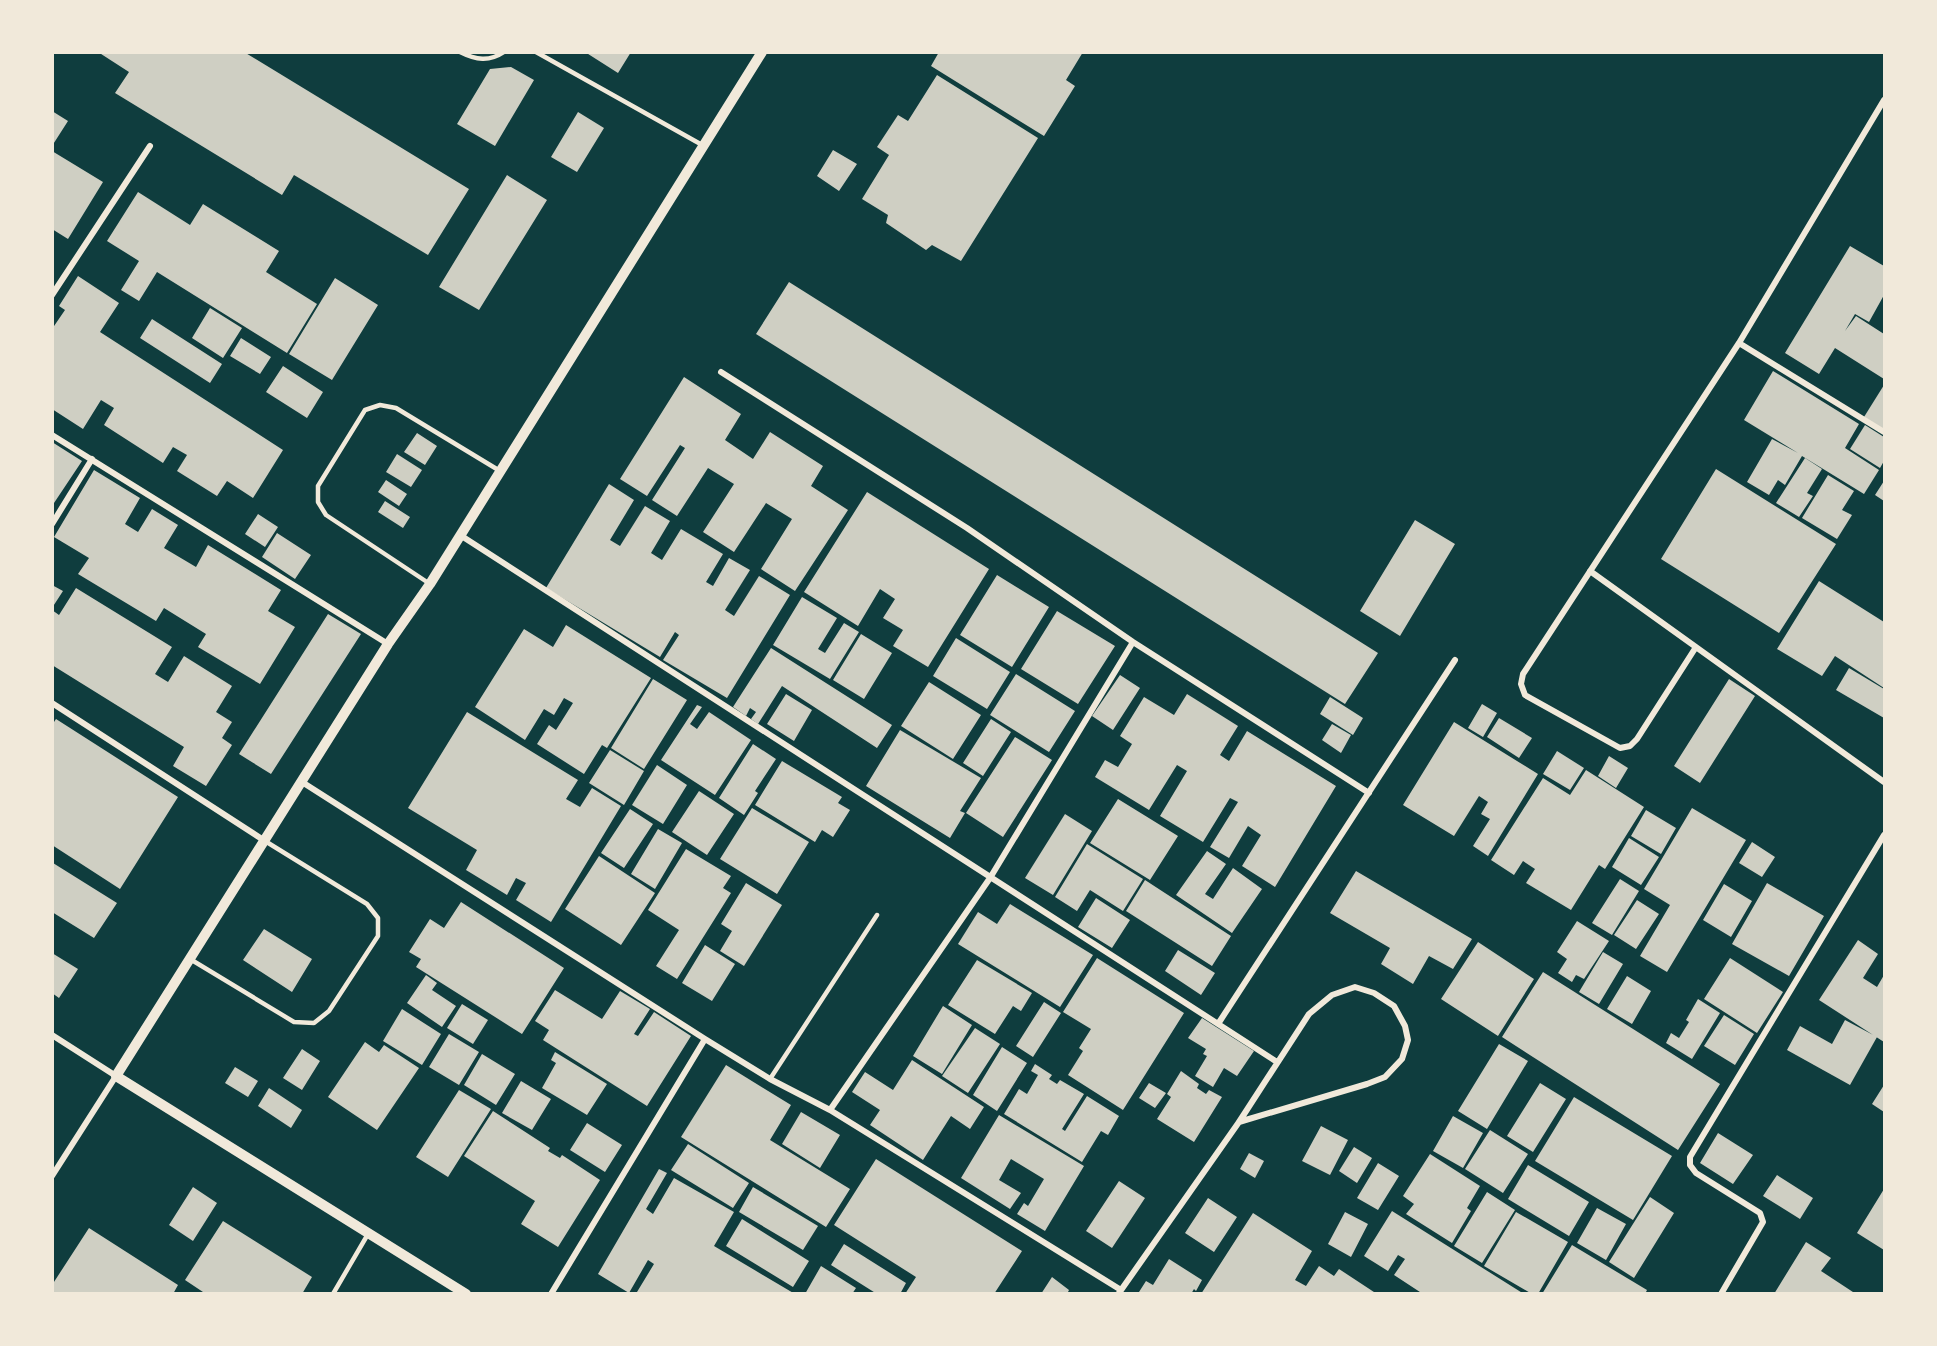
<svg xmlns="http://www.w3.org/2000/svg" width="1937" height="1346" viewBox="0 0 1937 1346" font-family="'Source Sans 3',sans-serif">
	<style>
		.building { fill: #cfcfc3 }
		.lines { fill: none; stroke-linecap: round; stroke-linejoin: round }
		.service { stroke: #f1e9da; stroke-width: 4.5 }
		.minor { stroke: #f1e9da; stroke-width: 6 }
		.tertiary { stroke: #f1e9da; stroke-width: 10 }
	</style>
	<rect width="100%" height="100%" fill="#0f3d3e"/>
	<path class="building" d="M98,52H244L469,189L428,255L294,175L282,195L115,93L129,72Z
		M585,52H631L618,73Z
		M939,52H1083L1066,80L1075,86L1044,136L931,66Z
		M511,67L534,80L495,146L457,124L490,69Z
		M937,75L1038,138L961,261L932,245L926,250L886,223L888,215L862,199L889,155L877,147L898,115L908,121Z
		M52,111L68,121L52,146Z
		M578,112L604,128L577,172L551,157Z
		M833,150L857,164L839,191L817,176Z
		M52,151L103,182L68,239L52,229Z
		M507,175L547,200L479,310L439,287Z
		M138,192L190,225L203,204L279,251L266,272L317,304L287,353L157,272L139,301L121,290L139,261L107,241Z
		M1850,246L1884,266V295L1869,322L1855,314L1845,331L1856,316L1884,334V379L1835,348L1819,374L1785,353Z
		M78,276L119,303L100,332L283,450L253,498L227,481L217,496L177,471L187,455L173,447L163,463L104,425L114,408L101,400L83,429L52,409V329L65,310L59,306Z
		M335,278L378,305L332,380L289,354Z
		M789,282L1378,653L1345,704L756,334Z
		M210,308L242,328L223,358L192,338Z
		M152,319L222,364L210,383L140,338Z
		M241,338L271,357L260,374L230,356Z
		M283,366L323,392L307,418L266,392Z
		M1773,371L1859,424L1845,448L1879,470L1864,494L1802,456L1785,485L1778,480L1769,495L1747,482L1772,439L1798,453L1744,420Z
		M684,377L741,414L725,440L753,459L770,432L823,466L811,486L848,510L795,591L761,569L792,519L766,503L734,552L703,532L734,484L708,468L677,516L652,500L685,448L680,445L647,496L620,479Z
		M1884,385V430L1864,417Z
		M1865,425L1884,437V461L1880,468L1850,449Z
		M417,433L437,446L425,465L404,452Z
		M52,442L82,461L52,506Z
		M397,454L422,470L411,487L386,472Z
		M1805,458L1822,469L1807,493L1813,496L1799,517L1776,503Z
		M1716,469L1836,544L1779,633L1661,559Z
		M94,470L140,498L125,524L138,532L152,509L178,525L164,548L196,567L208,545L281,590L268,611L295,627L260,684L198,647L206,634L164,608L156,621L78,574L89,558L54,537Z
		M1828,475L1854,491L1842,510L1852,515L1837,539L1802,518Z
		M386,480L407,494L399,506L378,492Z
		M1884,481V501L1875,495Z
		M609,484L634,500L610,540L620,546L645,506L670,521L651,553L662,560L681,529L723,554L706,582L713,586L729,558L750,570L725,610L734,616L759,576L790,595L727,698L663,660L679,635L675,632L660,657L546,588Z
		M867,492L989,569L928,667L893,646L903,630L883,618L895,599L880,589L858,626L804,592Z
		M385,501L410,517L403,528L378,512Z
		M258,514L278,527L265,547L245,534Z
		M1415,520L1455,544L1400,636L1360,611Z
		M277,533L311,555L295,579L262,557Z
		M997,575L1049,607L1012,667L960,635Z
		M1819,581L1884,622V688L1835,656L1822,676L1777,649Z
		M52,585L63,591L52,608Z
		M76,588L172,647L155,674L168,682L184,656L232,686L216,712L232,722L222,738L232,745L206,786L173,766L184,747L52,665V610L59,615Z
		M802,597L837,618L818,649L825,653L844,623L859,632L830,679L773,645Z
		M1057,611L1115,646L1078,704L1021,669Z
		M328,614L361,634L271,774L239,754Z
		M566,625L651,678L607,748L602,745L584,774L537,744L549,725L556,730L573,703L564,698L554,715L544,709L525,740L475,707L524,629L553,647Z
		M861,634L892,653L864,699L833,680Z
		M956,638L1010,672L987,709L933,676Z
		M771,648L892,725L877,748L782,686L758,724L751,719L756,712L750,708L746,716L733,707Z
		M1849,668L1884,689V718L1836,690Z
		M1016,674L1075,711L1049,752L990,715Z
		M1120,675L1140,688L1113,730L1092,716Z
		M653,679L687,700L644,769L611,748Z
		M1729,679L1755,696L1700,783L1674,766Z
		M929,682L981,715L953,759L901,726Z
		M786,694L812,710L794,741L767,724Z
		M1187,694L1238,726L1220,755L1229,761L1247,731L1336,786L1275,887L1242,866L1261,835L1248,826L1229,858L1210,847L1238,802L1230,798L1203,842L1160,816L1187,771L1177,765L1149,810L1095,777L1105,760L1118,767L1132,744L1120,736L1144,697L1174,715Z
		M1330,697L1363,718L1353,735L1320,714Z
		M1482,704L1497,713L1483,737L1468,728Z
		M697,705L702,707L690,724L697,729L709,712L751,740L715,795L661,760Z
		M467,712L578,780L566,799L580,807L592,788L621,806L551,922L516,900L526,883L516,878L507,895L466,870L477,850L408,808Z
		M1499,718L1532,738L1519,758L1487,737Z
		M56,719L178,797L120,889L52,845V725Z
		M991,719L1011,732L983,776L963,763Z
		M1454,722L1538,774L1488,856L1473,846L1490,819L1481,814L1488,802L1479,796L1454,836L1403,805Z
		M1332,724L1351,735L1341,753L1322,740Z
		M900,730L981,778L960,811L965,813L950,838L866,786Z
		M1015,737L1052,760L1003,837L966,813Z
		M753,744L776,759L755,791L758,793L744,815L719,798Z
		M610,750L644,771L624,805L589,783Z
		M1557,751L1584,768L1570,790L1543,774Z
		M1609,756L1628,768L1616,788L1598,776Z
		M782,761L842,797L838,803L850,810L833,837L822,830L815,842L755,805Z
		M657,765L687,785L663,824L632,805Z
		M1586,770L1644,807L1605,869L1599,865L1571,910L1526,883L1535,869L1523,861L1514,875L1491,860L1543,778L1570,795Z
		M699,791L734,814L707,855L672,832Z
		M1118,799L1178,836L1150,880L1090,843Z
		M752,808L809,842L777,894L720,859Z
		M1692,808L1746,840L1667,972L1640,956L1670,905L1644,889Z
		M630,809L653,824L624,868L601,853Z
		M1646,810L1676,828L1661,854L1631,836Z
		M1065,814L1092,831L1053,895L1025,878Z
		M658,829L682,843L655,889L631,874Z
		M1629,838L1659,857L1641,885L1612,867Z
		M1752,842L1775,857L1762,877L1739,863Z
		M1087,844L1143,879L1123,911L1090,890L1077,911L1055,897Z
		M686,849L731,876L723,888L731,893L677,979L656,966L679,930L648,910Z
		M1207,851L1226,864L1205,894L1213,899L1233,868L1262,889L1232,933L1176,895Z
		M599,856L655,893L621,945L565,909Z
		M53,863L117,903L94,938L52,912Z
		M1356,871L1472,939L1453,969L1429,956L1413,984L1381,964L1390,948L1330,913Z
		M1620,879L1639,891L1612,935L1592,923Z
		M1145,880L1231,936L1212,966L1126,911Z
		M746,883L782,905L744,966L720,951L732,931L721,924Z
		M1767,883L1824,916L1789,976L1732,944Z
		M1724,884L1752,901L1731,937L1703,920Z
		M1096,898L1130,920L1112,948L1078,927Z
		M1637,900L1659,914L1636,949L1614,935Z
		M461,902L564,968L522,1034L416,967L421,959L409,952L430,919L444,928Z
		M1010,904L1093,955L1060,1007L958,944L978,912L997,924Z
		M1577,921L1609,941L1584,979L1576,975L1572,982L1558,973L1567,959L1557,952Z
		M264,929L312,959L292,992L243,960Z
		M1858,940L1878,954L1863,978L1877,987L1884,975V1042L1819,1000Z
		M1478,942L1534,979L1498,1036L1441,999Z
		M705,945L735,964L712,1001L682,983Z
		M1178,950L1215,973L1201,995L1165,971Z
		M1603,952L1623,964L1599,1004L1579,992Z
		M52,953L78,969L59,998L52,993Z
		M1097,958L1184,1013L1123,1110L1068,1075L1083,1051L1079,1048L1091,1029L1063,1012Z
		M1730,958L1783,992L1757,1033L1704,999Z
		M977,960L1032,993L1021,1011L1013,1006L995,1034L948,1005Z
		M1543,972L1720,1084L1678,1150L1502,1037Z
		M426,975L437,983L432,990L456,1006L442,1027L407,1003Z
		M1627,976L1651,991L1632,1024L1607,1009Z
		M555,990L602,1019L620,991L650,1009L634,1034L638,1036L654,1012L691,1036L647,1106L543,1040L549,1030L535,1021Z
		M1698,999L1720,1013L1692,1059L1666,1043L1671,1033L1679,1038L1689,1022L1686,1020Z
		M1044,1002L1061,1013L1033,1057L1016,1046Z
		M462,1004L488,1020L473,1044L447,1028Z
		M943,1006L972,1025L942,1074L913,1056Z
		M402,1009L441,1034L422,1065L383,1041Z
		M1724,1015L1754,1034L1735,1065L1704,1046Z
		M1202,1018L1254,1051L1237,1076L1224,1068L1213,1087L1195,1076L1207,1056L1203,1054L1206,1049L1188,1038Z
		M1845,1020L1877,1037L1850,1085L1787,1050L1800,1026L1832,1044Z
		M975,1028L1000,1044L968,1093L942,1076Z
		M449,1034L479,1052L459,1085L429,1067Z
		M365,1042L379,1052L384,1045L419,1068L377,1130L328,1097Z
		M1499,1044L1528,1061L1487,1129L1458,1111Z
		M1002,1047L1027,1063L997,1111L973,1095Z
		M302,1049L320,1061L302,1090L283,1078Z
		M555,1052L607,1084L587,1115L542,1088L556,1063L551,1060Z
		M482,1054L515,1074L496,1105L464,1085Z
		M912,1060L984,1107L970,1129L951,1116L923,1160L870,1125L880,1110L852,1092L865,1072L893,1090Z
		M1035,1064L1052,1075L1049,1079L1057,1084L1060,1080L1084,1094L1062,1129L1065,1131L1087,1096L1119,1116L1108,1135L1101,1131L1082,1162L1004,1114L1019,1089L1027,1094L1038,1075L1031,1071Z
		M726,1065L791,1105L770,1140L850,1189L826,1227L681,1137Z
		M235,1067L258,1081L248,1097L225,1083Z
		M1181,1071L1199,1084L1197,1088L1206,1094L1209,1090L1222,1097L1194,1142L1157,1119L1171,1097L1167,1094Z
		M521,1081L551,1099L532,1130L502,1113Z
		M1149,1083L1166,1093L1155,1108L1139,1098Z
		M1540,1083L1566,1099L1533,1152L1507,1136Z
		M1884,1085V1112L1872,1104Z
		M269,1088L302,1110L291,1128L258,1106Z
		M459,1090L491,1109L448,1177L416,1157Z
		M1574,1097L1672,1156L1633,1220L1535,1161Z
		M493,1111L550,1148L548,1151L560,1158L562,1155L600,1180L558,1247L521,1224L535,1201L464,1156Z
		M801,1112L840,1135L820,1168L782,1144Z
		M999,1115L1084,1166L1045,1231L1017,1214L1024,1203L1028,1206L1044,1179L1011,1159L999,1180L1021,1193L1010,1209L961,1178Z
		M1453,1116L1483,1133L1463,1168L1433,1151Z
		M587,1123L622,1145L605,1172L570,1150Z
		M1321,1126L1348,1140L1330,1175L1302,1161Z
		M1490,1130L1528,1154L1503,1193L1465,1169Z
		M1718,1133L1753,1155L1733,1184L1700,1163Z
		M688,1144L749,1183L733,1208L671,1170Z
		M1354,1147L1372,1158L1357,1183L1339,1171Z
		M1249,1153L1264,1161L1255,1178L1240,1169Z
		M1430,1154L1480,1186L1467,1208L1471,1211L1452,1243L1406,1214L1414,1204L1403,1196Z
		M876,1159L1022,1251L994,1294H905L916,1277L834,1225Z
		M1378,1163L1399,1176L1378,1210L1357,1198Z
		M1528,1165L1589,1202L1569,1236L1508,1199Z
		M659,1169L667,1173L646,1209L653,1214L674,1178L734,1212L714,1246L795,1294H639L637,1292L654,1264L648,1260L629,1293L598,1274Z
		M1777,1175L1813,1198L1800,1219L1763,1196Z
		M1119,1181L1145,1198L1112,1248L1086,1231Z
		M193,1187L217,1203L193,1241L169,1225Z
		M753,1187L818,1226L803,1250L739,1212Z
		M1884,1189V1250L1857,1233Z
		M1487,1192L1515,1210L1482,1263L1454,1246Z
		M1650,1197L1674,1213L1634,1278L1609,1262Z
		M1208,1198L1237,1217L1214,1252L1185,1233Z
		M1597,1208L1626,1224L1606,1260L1577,1243Z
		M1392,1211L1524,1294H1423L1394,1275L1405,1259L1398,1255L1388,1271L1364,1256Z
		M1345,1212L1368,1224L1351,1257L1328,1244Z
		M1516,1212L1568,1242L1538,1294H1532L1484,1266Z
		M1253,1213L1312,1251L1295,1280L1306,1286L1319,1266L1334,1276L1339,1269L1377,1294H1201Z
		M742,1219L809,1261L793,1287L726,1246Z
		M223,1221L312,1277L302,1294H206L185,1280Z
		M89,1228L178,1285L173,1294H52V1285Z
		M1806,1242L1831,1258L1821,1271L1856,1294H1774Z
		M844,1244L906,1283L900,1294H877L831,1265Z
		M1572,1245L1647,1290L1645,1294H1542Z
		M1169,1259L1202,1280L1196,1291L1194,1289L1191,1294L1139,1292L1146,1281L1153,1285Z
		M821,1266L856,1288L852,1294H805Z
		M1052,1277L1069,1290L1067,1294H1041Z"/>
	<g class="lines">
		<path class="service" d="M460,52C476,60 489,62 504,52
			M536,52L704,146
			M430,584L326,515L318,502V486L365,410L380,405L396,408L500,471
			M190,959L294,1022L314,1023L329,1011L378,936V918L367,904L265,841
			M770,1079L877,915
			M333,1294L368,1234"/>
		<path class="minor" d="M52,295L150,146
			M1739,343L1884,432
			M721,372L967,528L1133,642L1369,793
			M52,435L388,644
			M52,524L92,459
			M460,535L1277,1062
			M1590,571L1884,782
			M1696,647L1637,739L1630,746L1620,748L1525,695L1521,684L1523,674L1739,343L1884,100
			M52,703L265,841
			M302,782L705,1039L770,1079L830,1110L1121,1290
			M1218,1024L1455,660
			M52,1035L116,1076L52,1176
			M830,1110L990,878L1133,642
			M1119,1293L1239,1122L1309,1014L1332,995L1355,987L1374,993L1394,1006L1405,1026L1408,1040L1402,1059L1385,1077L1367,1084L1239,1122
			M551,1294L705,1039
			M1721,1294L1763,1222L1760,1213L1696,1173L1690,1165V1157L1884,835"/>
		<path class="tertiary" d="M466,1294L116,1076L388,644L430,584L762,52"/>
	</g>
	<rect width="1937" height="1346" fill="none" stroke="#f1e9da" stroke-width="108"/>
</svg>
